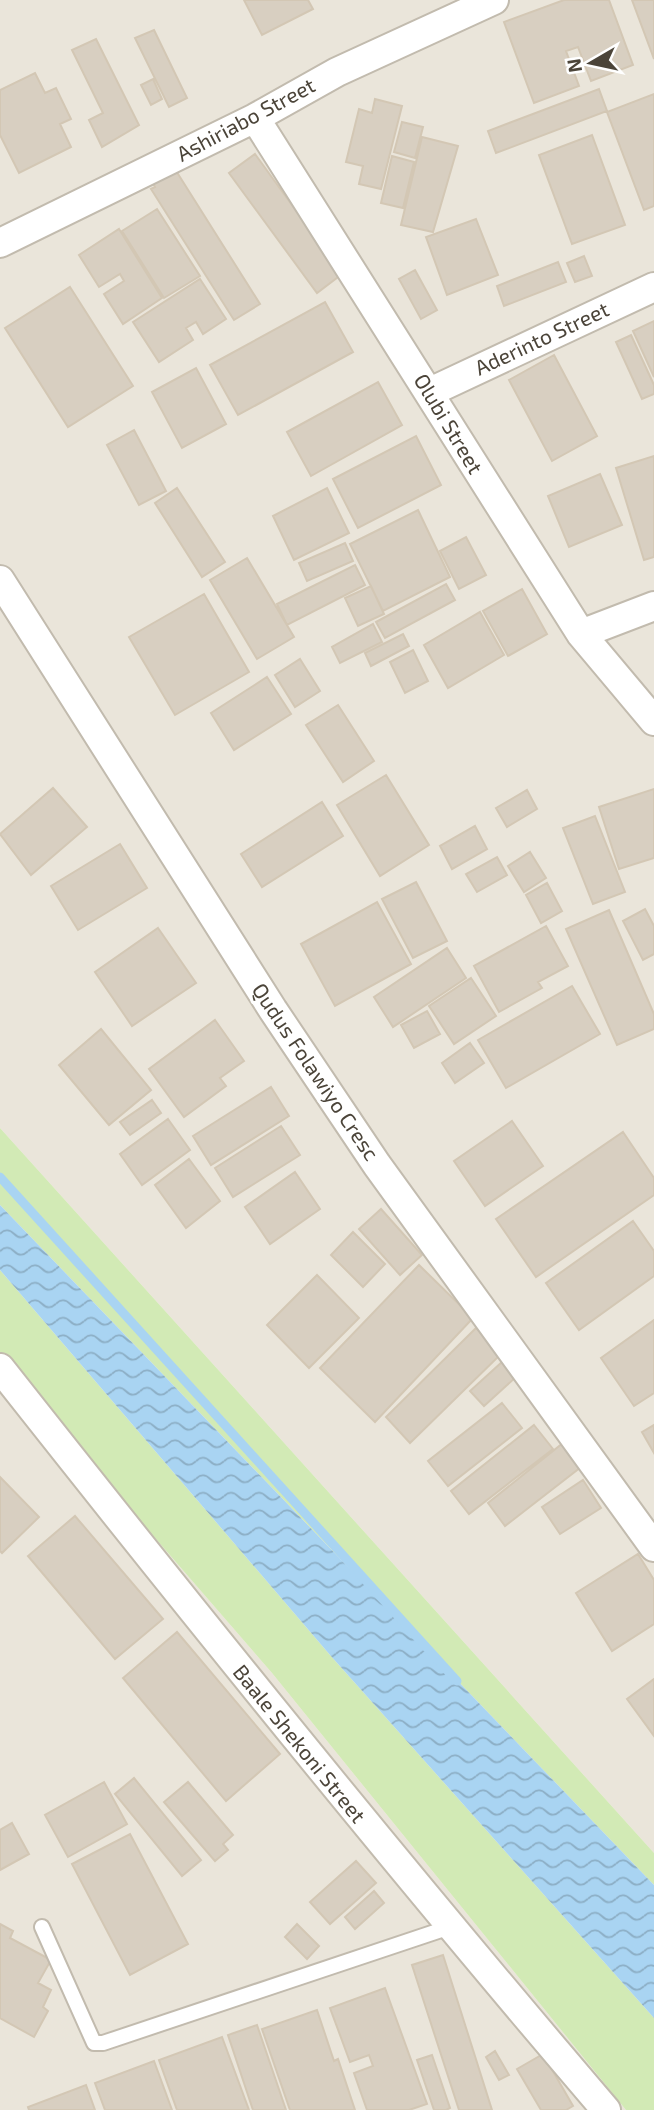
<svg xmlns="http://www.w3.org/2000/svg" width="654" height="2110" viewBox="0 0 654 2110" font-family="'Exo 2',sans-serif">
	<style>
		.residential { fill: #eae5da }
		.grass { fill: #d2eab5 }
		.water { fill: url(#water-waves) }
		.lines { fill: none; stroke-linecap: round; stroke-linejoin: round }
		.stream { stroke: #a9d4f2; stroke-width: 9 }
		.building { fill: #d8cfc1; stroke: #d3c7b4; stroke-width: 2 }
		.service-casing { stroke: #c2bbae; stroke-width: 18 }
		.minor-casing { stroke: #c2bbae; stroke-width: 32 }
		.service { stroke: #fff; stroke-width: 14 }
		.minor { stroke: #fff; stroke-width: 28 }
		.labels { text-anchor: middle; stroke-width: 6; stroke-linejoin: round; paint-order: stroke }
		.street-label { font-size: 21px; fill: #4b4439; stroke: #fff }
	</style>
	<defs>
		<pattern id="water-waves" width="16" height="10" patternUnits="userSpaceOnUse" patternTransform="scale(1.75)"><rect width="16" height="10" fill="#a9d4f2"/><path d="M0 5q4-4 8 0t8 0" fill="none" stroke="#8caec5"/></pattern>
	</defs>
	<rect width="100%" height="100%" fill="#f6f3ec"/>
	<path class="residential" d="M0,0H654V1853L0,1128Z
		M0,1359L272,1673L626,2110H0Z"/>
	<path class="grass" d="M0,1128L654,1853V1885L0,1205Z
		M0,1270L330,1655L654,2018V2110H626L272,1673L0,1359Z"/>
	<path class="water" d="M0,1205L654,1885V2018L330,1655L0,1270Z"/>
	<g class="lines">
		<path class="stream" d="M0,1177L457,1681"/>
	</g>
	<path class="building" d="M244,0H308L313,9L262,35Z
		M564,0H609L633,65L591,81L578,47L566,51L579,86L534,103L504,22Z
		M632,0H654V59Z
		M154,30L187,98L169,107L135,38Z
		M96,39L139,125L102,147L89,120L103,113L72,50Z
		M35,73L45,93L56,88L71,119L60,124L71,147L19,173L0,135V90Z
		M153,79L162,99L151,105L141,85Z
		M599,89L607,111L496,153L488,131Z
		M654,94V206L644,210L607,112Z
		M375,99L402,106L381,189L359,184L363,166L346,162L359,109L372,113Z
		M402,122L423,127L415,158L394,152Z
		M592,135L625,225L572,244L539,155Z
		M422,137L458,146L433,232L401,225Z
		M255,154L342,274L317,293L229,173Z
		M392,156L414,162L403,208L381,203Z
		M173,166L260,304L234,320L151,189L155,187L151,180Z
		M157,209L200,276L164,298L122,231Z
		M476,219L498,275L447,295L426,237Z
		M119,229L162,298L123,324L104,294L124,281L120,274L99,287L79,255Z
		M584,256L592,276L575,282L567,263Z
		M558,262L566,282L504,306L497,286Z
		M415,270L437,310L421,319L399,279Z
		M200,279L226,319L203,334L196,322L186,328L193,340L159,362L133,322Z
		M70,287L133,386L68,427L5,328Z
		M325,302L353,352L238,415L210,365Z
		M654,321V377L633,331Z
		M631,335L654,385V394L642,399L616,342Z
		M554,355L597,436L552,461L509,380Z
		M196,368L226,424L182,448L152,392Z
		M378,382L402,425L311,476L287,432Z
		M134,430L166,491L139,505L107,445Z
		M416,436L441,485L358,528L333,479Z
		M654,456V557L644,560L616,468Z
		M600,474L622,525L569,547L548,496Z
		M177,488L225,562L202,577L155,503Z
		M327,488L349,533L294,560L273,516Z
		M418,510L450,577L383,611L350,544Z
		M466,537L486,575L459,589L440,551Z
		M345,543L353,561L307,581L299,563Z
		M247,558L294,637L257,659L210,580Z
		M355,565L365,585L287,625L277,604Z
		M446,584L455,600L385,638L376,622Z
		M371,586L384,614L358,626L345,598Z
		M522,589L547,634L508,656L483,611Z
		M204,594L249,672L175,715L129,637Z
		M480,612L504,655L448,688L424,645Z
		M373,624L382,642L340,663L332,647Z
		M403,634L409,646L371,666L365,653Z
		M413,650L428,681L405,693L390,662Z
		M300,659L320,691L295,707L275,675Z
		M267,677L291,714L234,750L211,713Z
		M338,705L374,761L343,782L306,725Z
		M386,775L429,845L380,876L337,805Z
		M53,788L87,827L31,875L0,834Z
		M654,789V858L619,869L599,807Z
		M527,790L537,809L507,827L496,808Z
		M322,802L343,836L262,887L241,854Z
		M595,816L625,892L593,904L563,828Z
		M475,826L487,849L452,869L440,846Z
		M120,844L147,888L78,930L51,886Z
		M530,852L546,878L524,892L508,866Z
		M497,857L507,875L477,892L466,874Z
		M416,882L447,941L413,958L382,899Z
		M547,883L562,911L541,923L526,895Z
		M377,902L411,964L335,1006L301,944Z
		M645,909L654,926V954L643,960L623,921Z
		M609,910L654,1014V1029L617,1045L566,929Z
		M546,926L568,966L538,982L542,988L499,1012L474,966Z
		M158,928L196,983L132,1026L95,972Z
		M447,948L466,978L393,1027L374,997Z
		M471,978L496,1016L454,1044L429,1006Z
		M572,986L600,1034L506,1088L478,1040Z
		M427,1011L440,1034L414,1048L401,1025Z
		M215,1020L244,1061L220,1078L226,1086L184,1117L149,1069Z
		M101,1029L151,1090L109,1125L59,1065Z
		M470,1043L484,1063L455,1083L442,1063Z
		M271,1087L289,1116L211,1165L193,1136Z
		M152,1100L161,1113L130,1135L120,1122Z
		M168,1119L190,1150L142,1185L120,1154Z
		M512,1121L543,1166L485,1206L454,1161Z
		M281,1126L300,1155L233,1197L215,1168Z
		M623,1132L654,1178V1195L536,1277L496,1219Z
		M189,1159L220,1201L186,1228L155,1185Z
		M295,1172L320,1209L270,1244L245,1207Z
		M381,1209L422,1255L400,1275L359,1229Z
		M633,1221L654,1251V1276L579,1330L546,1283Z
		M353,1232L385,1264L363,1287L331,1255Z
		M419,1265L473,1318L375,1422L320,1368Z
		M317,1275L359,1318L309,1368L267,1325Z
		M654,1320V1393L634,1406L601,1358Z
		M476,1328L501,1354L410,1443L386,1417Z
		M502,1362L516,1377L484,1406L470,1391Z
		M502,1403L522,1428L448,1486L428,1461Z
		M534,1425L553,1449L469,1514L451,1491Z
		M654,1425V1453L642,1432Z
		M563,1443L581,1467L505,1526L488,1503Z
		M0,1477L39,1517L2,1553L0,1551Z
		M583,1480L601,1508L560,1534L542,1507Z
		M75,1516L163,1619L115,1659L28,1556Z
		M638,1554L654,1580V1624L612,1651L576,1593Z
		M177,1632L280,1754L226,1801L123,1678Z
		M654,1679V1736L627,1699Z
		M134,1778L201,1860L182,1876L115,1794Z
		M104,1782L127,1824L68,1857L45,1815Z
		M188,1782L233,1835L223,1844L228,1850L215,1861L164,1802Z
		M12,1823L29,1854L0,1870V1830Z
		M130,1834L188,1944L130,1975L72,1864Z
		M356,1861L376,1883L330,1924L310,1902Z
		M374,1891L384,1903L355,1929L345,1917Z
		M0,1924L13,1931L10,1938L51,1960L38,1983L51,1990L43,2007L48,2011L34,2037L0,2018Z
		M297,1924L319,1946L307,1959L285,1937Z
		M443,1955L492,2110H459L412,1965Z
		M385,1988L427,2104L409,2110H367L354,2073L373,2066L369,2055L350,2062L330,2008Z
		M317,2010L334,2061L338,2059L355,2110H290L262,2029Z
		M257,2025L286,2110H253L228,2035Z
		M222,2037L249,2110H177L159,2060Z
		M495,2051L509,2075L499,2080L486,2057Z
		M543,2054L573,2106L566,2110H541L517,2069Z
		M432,2055L450,2108L446,2110H434L417,2060Z
		M154,2061L172,2110H105L95,2083Z
		M86,2085L95,2110H29L28,2107Z"/>
	<g class="lines">
		<defs>
			<path id="service" d="M42,1927L94,2043H103L450,1927"/>
			<path id="minor" d="M255,118L581,634L654,721
				M0,243L255,118L337,72L494,0
				M430,392L654,287
				M0,580L273,1010L377,1165L654,1547
				M581,634L654,606
				M0,1368C198,1619 398,1867 606,2110"/>
		</defs>
		<use href="#service" class="service-casing"/>
		<use href="#minor" class="minor-casing"/>
		<use href="#service" class="service"/>
		<use href="#minor" class="minor"/>
	</g>
	<g class="labels">
		<g class="street-label">
			<text transform="translate(246 120) rotate(-28)" y="7">Ashiriabo Street</text>
			<text transform="translate(542 339) rotate(-25)" y="7">Aderinto Street</text>
			<text transform="translate(448 424) rotate(59)" y="7">Olubi Street</text>
			<text transform="translate(315 1072) rotate(56)" y="7">Qudus Folawiyo Cresc</text>
			<text transform="translate(299 1744) rotate(51)" y="7">Baale Shekoni Street</text>
		</g>
	</g>
	<g transform="translate(591 63) rotate(261)" stroke="#ffffff" stroke-width="5" paint-order="stroke">
	<path d="M0-5L12 26L0 18L-12 26Z" fill="#4b4439"/>
	<text y="-10" font-size="19" font-weight="bold" text-anchor="middle" fill="#4b4439">N</text>
	</g>
</svg>
